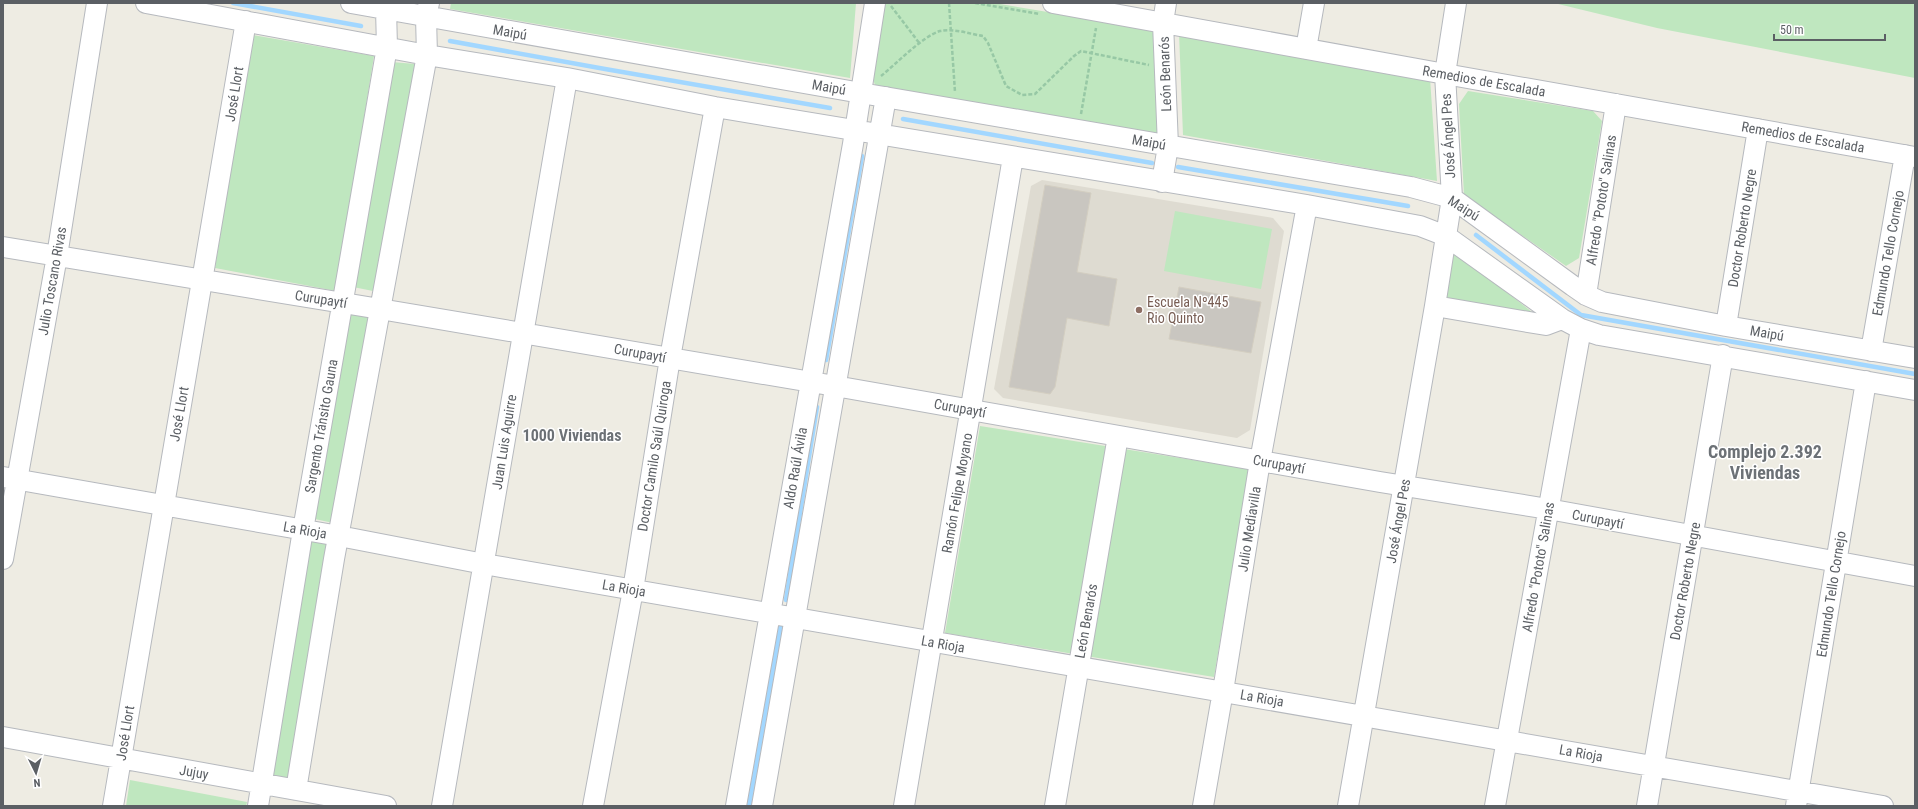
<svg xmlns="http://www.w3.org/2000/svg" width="1918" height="809" viewBox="0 0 1918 809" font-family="'Roboto Condensed',sans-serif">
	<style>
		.education { fill: #dedbd1 }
		.green { fill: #bfe7bf }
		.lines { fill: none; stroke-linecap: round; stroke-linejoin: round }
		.stream { stroke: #a2d7ff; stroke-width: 4.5 }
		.building { fill: #c9c6c0; stroke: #d3cec1 }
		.minor-casing { stroke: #b6b9be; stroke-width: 22 }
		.path { stroke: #97c8a5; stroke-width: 2.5; stroke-dasharray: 4 2; stroke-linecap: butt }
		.minor { stroke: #fff; stroke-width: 20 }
		.education-dot { fill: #8d6e63; stroke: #fff; stroke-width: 1.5 }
		.labels { text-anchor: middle; stroke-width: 3; stroke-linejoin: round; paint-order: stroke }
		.street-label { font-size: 14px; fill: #5b5f64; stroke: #fff }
		.education-label { font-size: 14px; fill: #785e54; stroke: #fff; text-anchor: start }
		.quarter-label { font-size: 16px; font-weight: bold; fill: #6c7176; stroke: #fff }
		.district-label { font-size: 18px; font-weight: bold; fill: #6c7176; stroke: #fff }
	</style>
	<rect width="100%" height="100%" fill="#eeece3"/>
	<path class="education" d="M1042,180L1273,218L1284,231L1250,430L1237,438L1003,398L994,389L1031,186Z"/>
	<path class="green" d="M451,3H856L850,78L450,9Z
		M881,3H994L1156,30L1158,137L881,88L875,85L873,79Z
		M1554,3H1915V78L1657,28Z
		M1179,33L1430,78L1437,181L1183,135Z
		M253,35L374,56L336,291L215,268Z
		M391,62L416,64L378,292L353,287Z
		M1468,91L1593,111L1602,121L1579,258L1566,266L1464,195L1459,104Z
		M1175,211L1272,229L1261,289L1164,271Z
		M1451,249L1532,312L1534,317L1444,302Z
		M349,312L369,316L333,523L315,519Z
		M980,426L1249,469L1214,677L945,633Z
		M310,540L328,544L288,779L272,777Z
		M130,780L247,802L246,806H126Z"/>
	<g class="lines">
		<path class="stream" d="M233,3L361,26
			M450,41L605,69L830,108
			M903,119L1152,163
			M1178,167L1408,206
			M1476,235L1581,315L1915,374
			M826,360L862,156
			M786,600L817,407
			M749,806L781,624"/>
	</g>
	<path class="building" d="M1045,185L1091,193L1077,272L1117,279L1109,326L1067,318L1055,387L1050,394L1009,387Z
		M1179,287L1261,302L1251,353L1169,339Z"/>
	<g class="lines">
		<defs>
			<path id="minor" d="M146,3L427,55L567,78L715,107L1307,205L1420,226L1446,236L1562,319L1581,329L1599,335L1915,390
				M351,3L861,93L1411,187L1452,198L1573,286L1586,295L1602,302L1726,326L1915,358
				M1053,3L1445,74L1915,157
				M1306,49L1314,3
				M1162,182L1168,146L1163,23L1166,3
				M3,247L380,309L835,386L1380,482L1548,509L1915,576
				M1586,295L1616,104
				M1435,306L1546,325L1562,319
				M1726,326L1758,129
				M1871,351L1905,155
				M3,477L339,536L484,564L1883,806
				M3,559L57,256L97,3
				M3,737L386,806
				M296,790L334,559L427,55L426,17L429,3
				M113,806L246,21
				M258,806L303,530L387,47L386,9
				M442,806L567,78
				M593,806L633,590L670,358L715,107
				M736,806L853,144L875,3
				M762,806L886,97
				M904,806L1013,157
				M1055,806L1118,436
				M1203,806L1223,691L1260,461L1307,205
				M1348,806L1435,306L1452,198L1445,74L1456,3
				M1495,806L1581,329
				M1647,806L1723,355
				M1796,806L1866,381"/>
		</defs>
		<use href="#minor" class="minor-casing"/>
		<path class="path" d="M949,3L955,92
			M975,3L1040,14
			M891,6L920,44
			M881,76C896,64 923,36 940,31C953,28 970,34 983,36L988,43L1006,86L1022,95L1035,94L1074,56L1081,51L1149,65
			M1081,114L1096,28"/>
		<use href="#minor" class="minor"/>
	</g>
	<circle class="education-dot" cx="1139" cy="310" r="4"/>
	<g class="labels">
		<g class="street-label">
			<text transform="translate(510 32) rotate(10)" y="5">Maipú</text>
			<text transform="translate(1165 74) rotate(-92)" y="5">León Benarós</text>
			<text transform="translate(1484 81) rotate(10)" y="5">Remedios de Escalada</text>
			<text transform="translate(829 87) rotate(10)" y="5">Maipú</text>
			<text transform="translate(234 94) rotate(-81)" y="5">José Llort</text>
			<text transform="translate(1448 136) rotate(-93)" y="5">José Ángel Pes</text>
			<text transform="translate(1803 137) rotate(10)" y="5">Remedios de Escalada</text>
			<text transform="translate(1149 142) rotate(10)" y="5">Maipú</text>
			<text transform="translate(1601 200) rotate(-81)" y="5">Alfredo "Pototo" Salinas</text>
			<text transform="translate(1464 208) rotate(32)" y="5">Maipú</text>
			<text transform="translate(1742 228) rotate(-81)" y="5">Doctor Roberto Negre</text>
			<text transform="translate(1888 253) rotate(-80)" y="5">Edmundo Tello Cornejo</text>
			<text transform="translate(52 281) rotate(-80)" y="5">Julio Toscano Rivas</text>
			<text transform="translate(321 299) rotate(9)" y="5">Curupaytí</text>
			<text transform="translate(1767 333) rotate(10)" y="5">Maipú</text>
			<text transform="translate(640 353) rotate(10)" y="5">Curupaytí</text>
			<text transform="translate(960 408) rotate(10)" y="5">Curupaytí</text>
			<text transform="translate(179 414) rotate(-80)" y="5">José Llort</text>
			<text transform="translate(321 426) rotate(-80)" y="5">Sargento Tránsito Gauna</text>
			<text transform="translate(504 442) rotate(-81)" y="5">Juan Luis Aguirre</text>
			<text transform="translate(654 456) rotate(-81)" y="5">Doctor Camilo Saúl Quiroga</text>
			<text transform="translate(1279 464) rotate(10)" y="5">Curupaytí</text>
			<text transform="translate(795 468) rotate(-80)" y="5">Aldo Raúl Ávila</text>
			<text transform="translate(957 493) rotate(-80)" y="5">Ramón Felipe Moyano</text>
			<text transform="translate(1598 519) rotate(11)" y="5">Curupaytí</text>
			<text transform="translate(1398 521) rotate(-80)" y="5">José Ángel Pes</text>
			<text transform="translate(1249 529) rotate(-81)" y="5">Julio Mediavilla</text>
			<text transform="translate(305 530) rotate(10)" y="5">La Rioja</text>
			<text transform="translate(1538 567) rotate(-80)" y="5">Alfredo "Pototo" Salinas</text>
			<text transform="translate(1685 581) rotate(-80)" y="5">Doctor Roberto Negre</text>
			<text transform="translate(624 588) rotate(10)" y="5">La Rioja</text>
			<text transform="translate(1831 594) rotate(-81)" y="5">Edmundo Tello Cornejo</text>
			<text transform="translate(1086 621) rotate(-80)" y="5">León Benarós</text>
			<text transform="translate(943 644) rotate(10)" y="5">La Rioja</text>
			<text transform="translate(1262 698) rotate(10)" y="5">La Rioja</text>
			<text transform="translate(125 733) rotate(-81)" y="5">José Llort</text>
			<text transform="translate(1581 753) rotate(10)" y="5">La Rioja</text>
			<text transform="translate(194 772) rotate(10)" y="5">Jujuy</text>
		</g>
		<g class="education-label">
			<text x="1147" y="307">Escuela Nº445<tspan x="1147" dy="16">Rio Quinto</tspan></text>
		</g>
		<g class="quarter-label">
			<text x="572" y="441">1000 Viviendas</text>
		</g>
		<g class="district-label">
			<text x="1765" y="458">Complejo 2.392<tspan x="1765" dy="21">Viviendas</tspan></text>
		</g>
	</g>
	<rect width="1918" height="809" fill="none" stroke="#5b5f64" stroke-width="8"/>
	<g transform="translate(36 773) rotate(175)" stroke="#ffffff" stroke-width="3" paint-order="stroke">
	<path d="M0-3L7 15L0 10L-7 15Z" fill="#5b5f64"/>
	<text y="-6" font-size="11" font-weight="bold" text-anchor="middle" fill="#5b5f64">N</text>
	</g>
	<path d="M1774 34v6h111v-6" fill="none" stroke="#5b5f64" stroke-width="2"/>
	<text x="1780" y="34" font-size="12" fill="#5b5f64" stroke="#ffffff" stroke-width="3" paint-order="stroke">50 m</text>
</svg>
